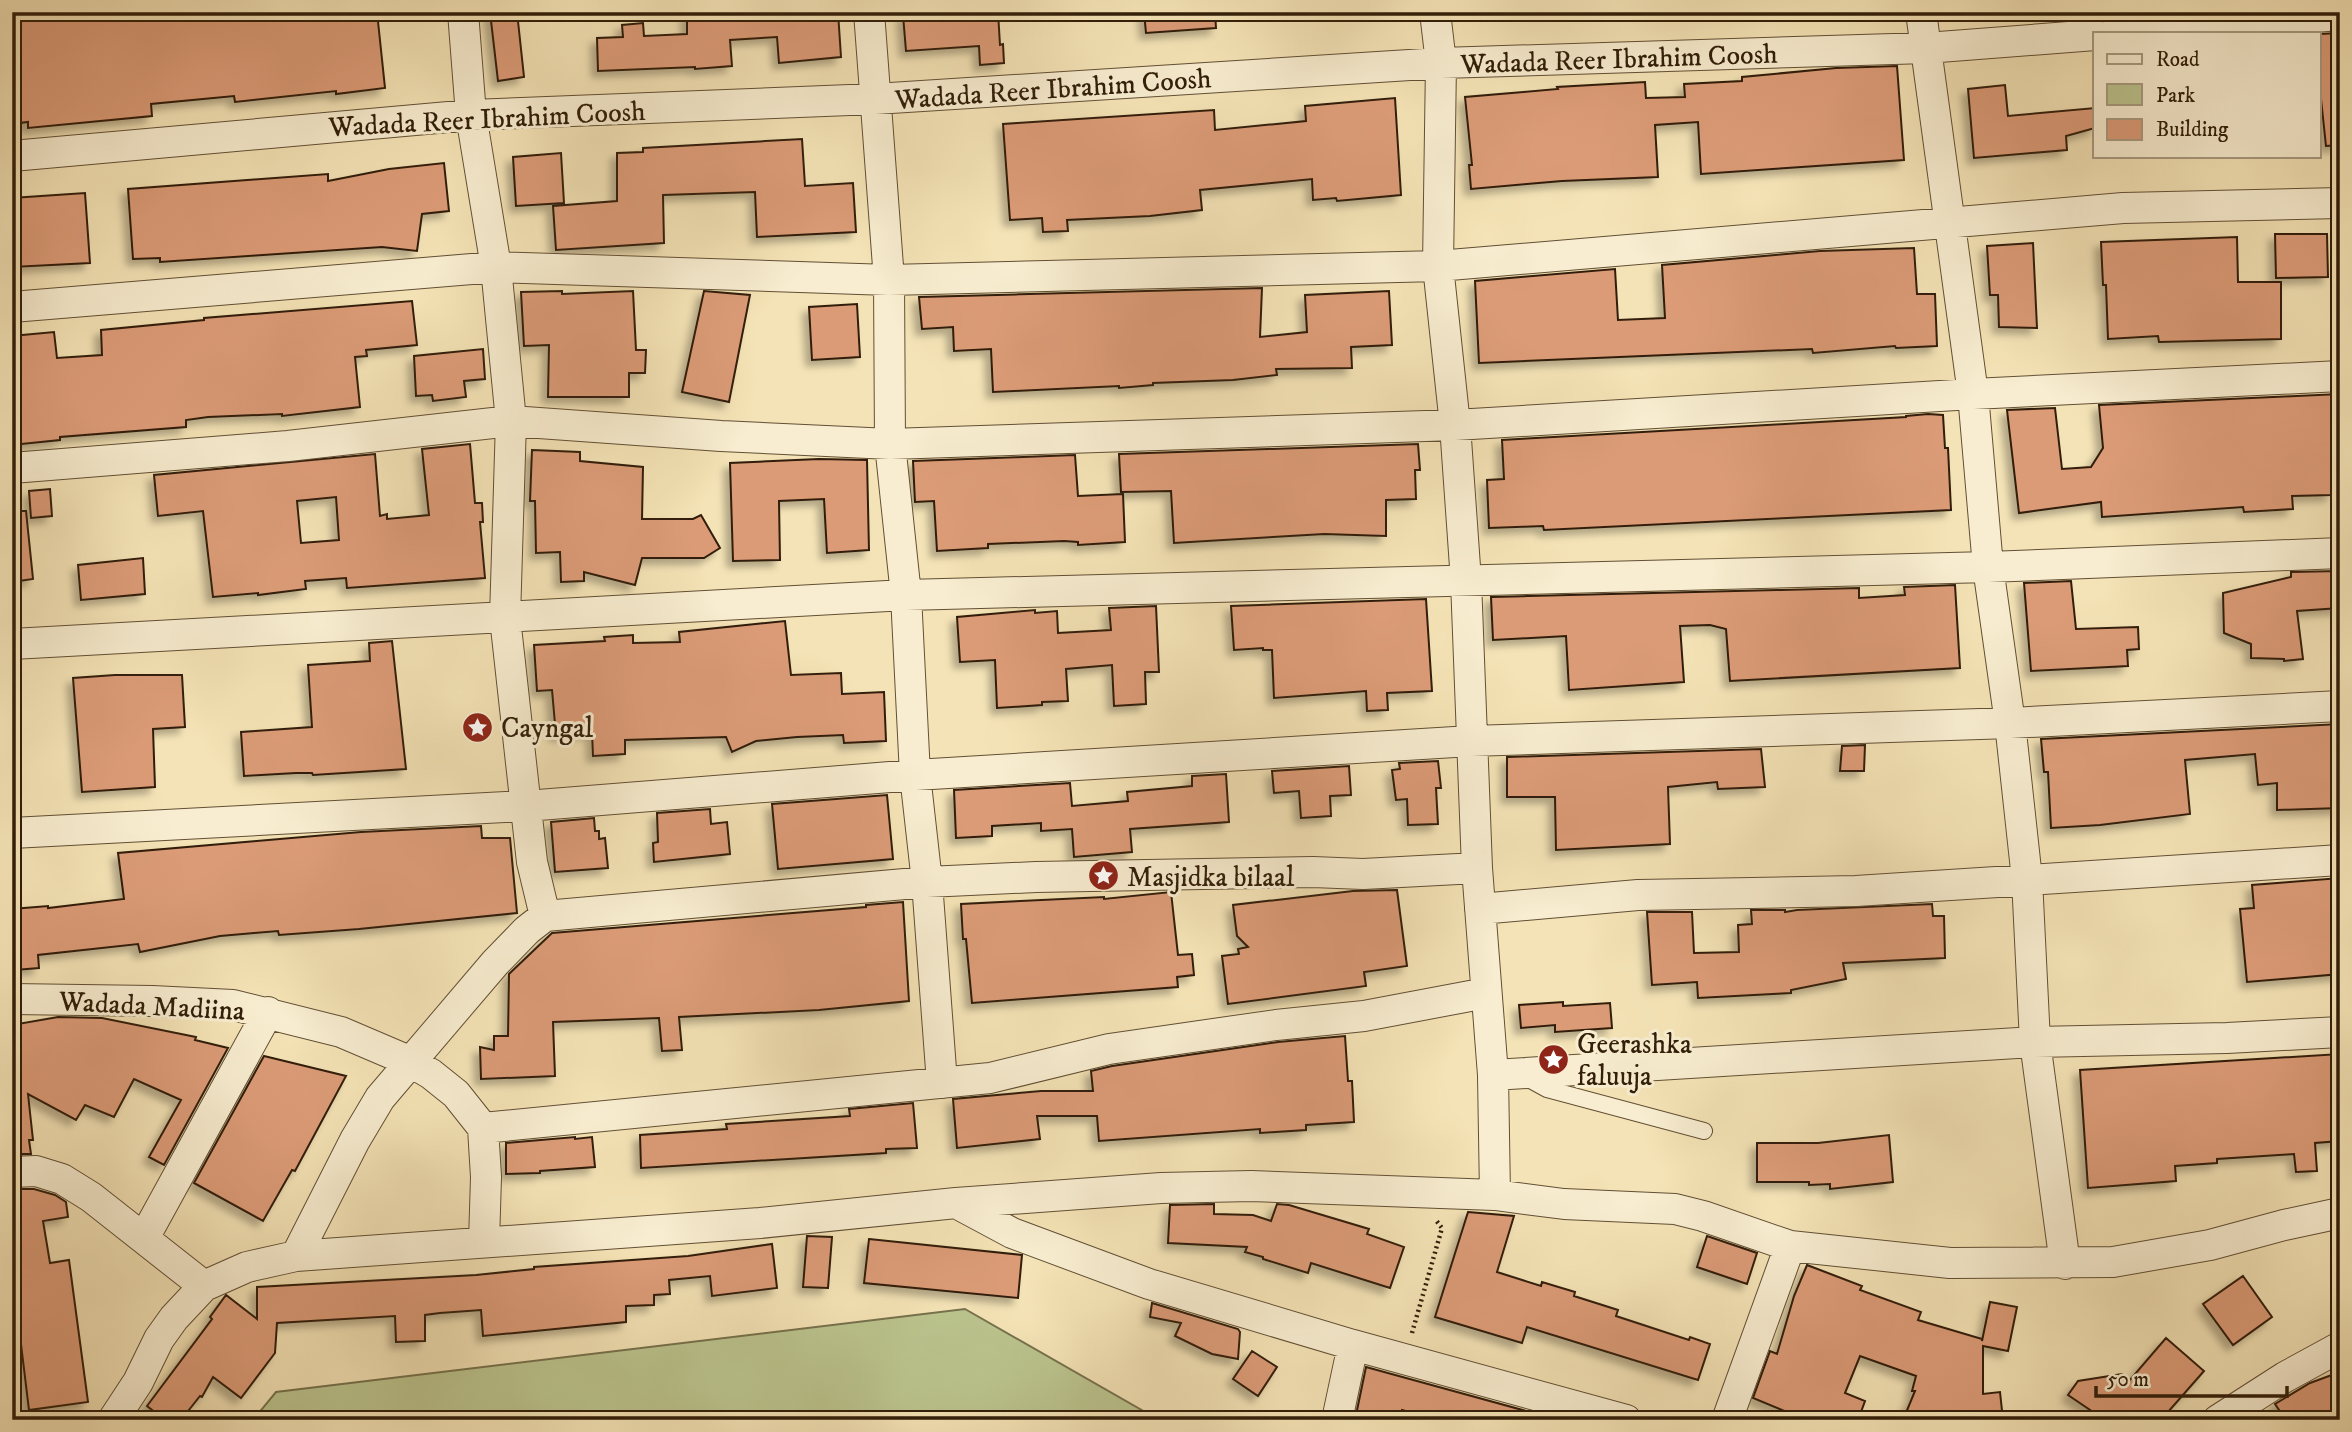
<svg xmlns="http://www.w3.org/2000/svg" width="2352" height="1432" viewBox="0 0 2352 1432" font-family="'IM FELL DW Pica',serif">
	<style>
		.green { fill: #bbc48e; stroke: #76714c; stroke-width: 2 }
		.building { fill: #db9b77; stroke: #311e09; stroke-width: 2; fill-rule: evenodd; filter: url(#shadow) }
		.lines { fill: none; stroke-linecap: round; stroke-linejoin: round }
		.lane-casing { stroke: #624f34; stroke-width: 18 }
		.street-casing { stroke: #624f34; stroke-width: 32 }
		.path { stroke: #311e09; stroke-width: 4.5; stroke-dasharray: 2 3.5; stroke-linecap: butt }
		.lane { stroke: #f8edd0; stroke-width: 16 }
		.street { stroke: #f8edd0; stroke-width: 30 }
		.labels { text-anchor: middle; stroke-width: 6; stroke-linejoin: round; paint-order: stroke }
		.street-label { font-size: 28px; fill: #311e09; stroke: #f8edd0 }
		.poi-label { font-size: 28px; fill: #311e09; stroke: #f8edd0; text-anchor: start }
	</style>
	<defs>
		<filter id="shadow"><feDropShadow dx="-6" dy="6" stdDeviation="3.5" flood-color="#0004"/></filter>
	</defs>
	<rect width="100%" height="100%" fill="#f4e3b6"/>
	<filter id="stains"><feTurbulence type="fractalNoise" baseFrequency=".00286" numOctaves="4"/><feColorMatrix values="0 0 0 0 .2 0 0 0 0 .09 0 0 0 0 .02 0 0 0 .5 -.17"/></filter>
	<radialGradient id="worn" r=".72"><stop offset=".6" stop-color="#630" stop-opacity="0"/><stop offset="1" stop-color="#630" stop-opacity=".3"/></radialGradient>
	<path class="green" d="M965,1309L1159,1420H253L276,1392Z"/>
	<path class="building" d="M12,12H377L385,88L336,94V91L235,102L234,96L151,104L152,116L28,128V122L12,124Z
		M490,12H517L524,77L498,81Z
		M687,12H762V15L838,12L841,57L779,63L777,37L730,40L732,66L695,69V67L598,71L597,38L623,37L622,25L643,23L644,36L687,34Z
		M932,12H998L1000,45L1003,44L1004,63L980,65L979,46L906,51L903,15Z
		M1144,12H1215L1216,28L1146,33Z
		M2340,33V145L2326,146L2319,80V34Z
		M1897,66L1904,160L1701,174L1698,122L1655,125L1658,177L1562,181L1471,189L1469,165H1472L1465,97L1558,89L1557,87L1645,82L1646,98L1685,97L1684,84L1742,81V77L1836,68Z
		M2005,85L2008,116L2095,108V128L2066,136L2067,150L1974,158L1968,89Z
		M1395,98L1401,195L1337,201L1336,198L1313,200L1312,179L1200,190L1202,210L1150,216L1067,220L1068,231L1043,232L1042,218L1010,220L1003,124L1214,110L1215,130L1306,121L1305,106Z
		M802,139L805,186L853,183L856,232L757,237L755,192L663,195L664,243L556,250L553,206L617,201V153L643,152V148Z
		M561,153L564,203L516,206L513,157Z
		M444,163L449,211L422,214L417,251L382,247L160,262V258L133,259L128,189L328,174V181L389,169Z
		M85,193L90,263L12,267V198Z
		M2275,234H2327L2328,277L2276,278Z
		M2237,237L2238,282H2281V339L2159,342L2158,336L2108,339L2106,285H2103L2101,242Z
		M2033,243L2037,328L1999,327L1998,295H1990L1987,246Z
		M1914,248L1917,294H1935L1937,346L1896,348L1895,346L1813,353L1812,349L1479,363L1475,281L1615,269L1618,320L1665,318L1662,265L1820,251Z
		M1262,288L1260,337L1307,332L1305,295L1389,291L1392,345L1351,347L1352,368L1276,369L1277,375L1233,380L1153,383V385L1119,388V386L993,392L991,349L954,351L953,327L922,329L919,297Z
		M562,291V294L633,291L636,350H646L645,373H629V397H548L549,345L524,346L521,292Z
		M704,291L750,295L729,402L682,392Z
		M412,301L417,345L366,350L367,356L355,357L360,407L282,416V414L208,417L186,420V427L60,437V440L12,445V336L54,332L57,358L102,355L101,330L204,320V318Z
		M857,304L860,357L812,360L809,307Z
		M483,349L485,379L464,381L466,397L433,401L432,395L416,396L414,356Z
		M2340,394V429L2331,430L2332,495L2292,496L2293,509L2244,512L2243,507L2102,517L2101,502L2019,513L2007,410L2055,408L2062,469L2091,467L2103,448L2099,405Z
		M1928,414L1943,415L1945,448H1948L1951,510L1544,530L1543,526L1489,528L1487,480L1504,479L1502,440L1906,417V416Z
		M470,444L475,503H482L483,522H480L485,578L347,588L346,578L305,581L306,589L258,595V593L213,597L203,511L158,516L154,475L375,454L380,516L387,514V519L429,515L422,449ZM336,497L339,540L301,543L297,501Z
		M1418,444L1420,470H1415L1416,499L1386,500V536L1324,534L1174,543L1171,491L1121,492L1119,454Z
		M532,450L580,452V461L643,467L642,519H693L701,515L720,548L704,558H642L635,585L584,572V581L561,582L560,552L536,553L535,501H530Z
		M1075,455L1078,496L1123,494L1125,542L1078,545V542L1064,541L988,544V548L937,551L934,501L915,502L913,461Z
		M819,459L867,460L869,550L827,553L824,499L779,501L780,560L733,561L730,463Z
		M50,489L52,516L31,518L29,491Z
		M12,511H26L33,579L12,582Z
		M143,558L145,594L81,600L78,565Z
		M2340,571V608L2297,611L2303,659L2284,661V659L2251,658V644L2224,633L2223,593L2291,577V572Z
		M2071,581L2076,629L2138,627L2139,649L2127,650L2128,666L2031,671L2024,583Z
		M1955,585L1960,668L1730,681L1726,629L1710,625L1680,626L1684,682L1569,690L1566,636L1493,640L1491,597L1859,588V598L1905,595L1904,587Z
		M1426,599L1432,691L1387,693L1388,710L1367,711L1366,691L1274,698L1272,650H1263V648L1234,650L1231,606Z
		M1156,606L1159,672H1145L1146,704L1114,706L1112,665L1066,669L1068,701L1042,702V705L997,708L995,660L960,662L957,617L1035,610V613L1057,611L1058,633L1111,630L1109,608Z
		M785,621L791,675L841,673L842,694L884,692L886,741L844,743L843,735L797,737L756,741L732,752L726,737L625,740V754L593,756L592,732L556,735L552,690L537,691L534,645L605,641L604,637L633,635V643L680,642L679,632Z
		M392,641L406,769L313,775L312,773H296L244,776L241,732L312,727L308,665L370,661L369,643Z
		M115,675H182L185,727L153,729L155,787L82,792L73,678Z
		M2340,724V808L2277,810V783L2258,785L2255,754L2185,760L2190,814L2100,825L2051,828L2048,772H2044L2041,739Z
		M1865,745L1864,771H1840L1842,746Z
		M1761,749L1765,787L1718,789L1717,782L1668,787L1670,844L1556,850L1555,797H1507V757Z
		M1438,761L1441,788H1436L1438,824L1408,825L1407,799L1396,800L1392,770L1400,769L1399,763Z
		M1349,766L1351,795L1330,796L1331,816L1301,818L1299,791L1274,793L1272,771Z
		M1226,774L1229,822L1130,829L1132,852L1074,857L1072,829L1041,831V823L992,826V836L956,838L954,790L1070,783L1072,806L1128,801L1127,792L1192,786V776Z
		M887,795L893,859L778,869L772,804Z
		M710,809L711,824L727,822L730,854L654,862L653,843L658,842L657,813Z
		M594,818L595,831H599V839L605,838L608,868L555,872L551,822Z
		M481,826L482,838H510L517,913L359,929L279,935L278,931L220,936L140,952L138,944L38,955L39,968L15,970L12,952V909L48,906V908L124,899L118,853L361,832Z
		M2340,878V974L2247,982L2240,909L2254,908L2252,885Z
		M1397,890L1407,966L1364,972L1366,986L1228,1004L1222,956L1239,954L1238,949L1248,947L1237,936L1233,905L1353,891Z
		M1171,892L1178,955L1192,954L1194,975L1177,977L1178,987L972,1003L966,939H963L961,904L1104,897V899Z
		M903,902L909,1001L819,1010L679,1017L682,1050L662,1051L659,1018L553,1022L555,1076L481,1079L480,1047L494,1050V1036H508L509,974L552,933L866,907V905Z
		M1932,904L1933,916H1944L1945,958L1843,963L1846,979L1791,990V993L1698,998L1697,982L1652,985L1647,912H1692L1694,953L1739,952L1738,925L1752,924L1751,910H1785V912L1797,910Z
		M1563,1002V1006L1610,1003L1612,1028L1555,1032V1025L1521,1028L1519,1005Z
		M58,1017L102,1018L196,1037L195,1040L228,1048L164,1165L149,1157L181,1100L134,1079L114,1117L85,1105L76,1120L28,1094L33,1140H29L31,1154H12V1025Z
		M1345,1036L1348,1081H1352L1354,1122L1306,1125V1130L1260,1133V1129L1099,1141L1097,1116H1037L1040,1139L957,1148L953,1099L1041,1091H1093L1091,1071L1112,1066L1278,1042Z
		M2340,1054V1141L2315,1143L2317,1171L2296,1172L2294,1154L2217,1159V1163L2175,1166L2176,1181L2088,1188L2080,1070Z
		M264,1056L346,1076L295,1171L292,1170L263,1221L194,1183Z
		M913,1103L917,1148L886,1149V1153L641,1168L640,1135L727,1129L726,1124L850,1116L849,1109Z
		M1889,1135L1893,1182L1830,1189V1184L1809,1185V1182H1757V1143H1818Z
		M575,1137V1139L592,1137L595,1167L540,1171V1173L506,1174V1143Z
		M12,1189H34L55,1195L66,1202L68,1217L43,1221L50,1263L69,1260L88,1402L29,1410L12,1270Z
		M1214,1204V1214L1253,1215L1271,1221L1277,1204L1289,1205L1369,1229L1367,1234L1404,1247L1390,1288L1311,1263L1308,1273L1263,1259V1257L1245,1252L1247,1247L1168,1243L1170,1205Z
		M1468,1212L1514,1216L1497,1272L1541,1286L1542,1282L1575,1292L1574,1296L1618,1310L1616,1316L1689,1340L1690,1337L1710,1344L1698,1380L1527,1327L1522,1343L1435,1317Z
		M807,1236L832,1237L828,1288L803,1287Z
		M1707,1236L1757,1253L1747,1284L1697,1267Z
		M869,1239L1022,1255L1018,1298L864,1283Z
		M772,1244L777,1288L712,1296L710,1276L669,1280L670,1294L654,1295V1305L626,1306V1322L483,1336L481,1310L440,1313L425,1315V1341L396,1342L395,1316L277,1323L275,1353L241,1398L213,1377L202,1397L200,1396L181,1420H165L147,1406L212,1319L210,1317L226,1295L257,1319V1287L476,1275L534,1269V1267L688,1256Z
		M1807,1265L1862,1286L1860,1290L1921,1312L1918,1320L1982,1339V1341L1990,1302L2017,1307L2008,1351L1983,1346V1394L2000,1392L2003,1420H1903L1915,1391H1912L1916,1376L1860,1356L1845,1393L1865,1401L1858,1420H1806L1753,1398L1770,1351L1777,1354L1794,1296Z
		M2243,1276L2272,1317L2233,1345L2203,1304Z
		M1152,1303L1238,1329L1240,1332L1238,1359L1212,1354L1175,1336L1181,1323L1150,1317Z
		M2166,1338L2204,1371L2161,1420H2105L2068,1395L2078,1381L2122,1374L2130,1380Z
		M1252,1351L1277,1367L1258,1396L1233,1379Z
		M1366,1367L1559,1420H1439L1402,1410L1399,1420H1355Z
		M2340,1372V1420H2286L2275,1404L2310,1383Z"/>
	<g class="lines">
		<defs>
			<path id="lane" d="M1525,1077L1547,1089L1704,1131"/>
			<path id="street" d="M463,12L471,115L496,267L511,421L505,618L532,862L545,916
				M869,12L889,280L890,444L906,595L915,775L927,882L942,1083
				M1435,12L1441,63L1438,266L1455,425L1466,581L1477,868L1493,1075L1495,1195
				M1921,12L1973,394L1988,567L2010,723L2027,879L2035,1042L2065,1264
				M2114,33L2340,15
				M12,156L471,115L875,99L1441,63L1926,48L2095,35
				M12,307L496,267L889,280L1438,266L2123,208L2340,203
				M12,468L288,446L511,421L721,436L890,444L1455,425L1973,394L2340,376
				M12,644L906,595L1988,567L2340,553
				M12,833L526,806L915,775L1471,741L2010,723L2340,706
				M1480,909L1638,895L1856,891L2340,860
				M12,999L152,1001L233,1005L341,1032L409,1061L431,1074L456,1094L483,1128L486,1177L484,1242
				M1493,1075L2035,1042L2227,1038L2340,1032
				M483,1128L990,1078L1109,1049L1276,1025L1364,1016L1486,993
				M12,1172L36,1171L62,1179L91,1197L204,1286
				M956,1203L1012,1233L1149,1284L1353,1345L1626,1420
				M144,1238L268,1012
				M296,1256L355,1140L380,1098L495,963L527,930L545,916L927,882L1036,877L1313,872L1363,874L1477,868
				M113,1420L138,1382L159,1339L174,1318L204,1286L247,1267L296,1256L760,1223L956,1203L1161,1188L1251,1186L1495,1195L1564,1204L1675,1209L1703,1216L1790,1246L1950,1263L2113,1262L2210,1245L2284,1225L2340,1213
				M1337,1420L1353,1345
				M1727,1420L1790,1246
				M2218,1420L2285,1377L2340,1347"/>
		</defs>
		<use href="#lane" class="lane-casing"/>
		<use href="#street" class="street-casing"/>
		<path class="path" d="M1412,1333L1442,1228L1435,1219"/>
		<use href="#lane" class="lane"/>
		<use href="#street" class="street"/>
	</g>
	<defs>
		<symbol id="sight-disc" viewBox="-11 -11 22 22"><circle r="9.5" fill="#8f2418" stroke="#f8edd0"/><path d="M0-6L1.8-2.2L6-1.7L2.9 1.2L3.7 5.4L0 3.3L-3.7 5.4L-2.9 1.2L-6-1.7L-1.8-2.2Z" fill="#fff"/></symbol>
	</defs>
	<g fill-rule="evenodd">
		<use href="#sight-disc" x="460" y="710" width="35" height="35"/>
		<use href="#sight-disc" x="1086" y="858" width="35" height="35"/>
		<use href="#sight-disc" x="1536" y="1042" width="35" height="35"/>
	</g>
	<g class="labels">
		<g class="street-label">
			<text transform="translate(1619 58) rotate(-2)" y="10">Wadada Reer Ibrahim Coosh</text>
			<text transform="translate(1053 88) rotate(-4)" y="10">Wadada Reer Ibrahim Coosh</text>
			<text transform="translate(487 118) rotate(-3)" y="10">Wadada Reer Ibrahim Coosh</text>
			<text transform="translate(152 1005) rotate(3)" y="10">Wadada Madiina</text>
		</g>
		<g class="poi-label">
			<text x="501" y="737">Cayngal</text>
			<text x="1127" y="886">Masjidka bilaal</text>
			<text x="1577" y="1053">Geerashka<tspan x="1577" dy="32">faluuja</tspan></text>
		</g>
	</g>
	<rect width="2352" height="1432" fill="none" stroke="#f4e3b6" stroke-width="42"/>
	<rect x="14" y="14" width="2324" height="1404" fill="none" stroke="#311e09" stroke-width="3.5"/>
	<rect x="21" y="21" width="2310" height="1390" fill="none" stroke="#311e09" stroke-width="2"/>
	<rect x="2093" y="32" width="228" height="126" fill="#f8edd0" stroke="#a89a80" stroke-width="2"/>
	<rect x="2107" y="54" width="35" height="10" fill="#f8edd0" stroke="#a89a80" stroke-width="2"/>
	<text x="2156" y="66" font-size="21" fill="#311e09">Road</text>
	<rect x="2107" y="84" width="35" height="21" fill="#bbc48e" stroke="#a89a80" stroke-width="2"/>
	<text x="2156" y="102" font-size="21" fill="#311e09">Park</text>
	<rect x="2107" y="119" width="35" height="21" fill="#db9b77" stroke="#a89a80" stroke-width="2"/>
	<text x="2156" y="136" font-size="21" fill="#311e09">Building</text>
	<path d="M2096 1386v10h191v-10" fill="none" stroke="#311e09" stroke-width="3.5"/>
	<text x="2107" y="1386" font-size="21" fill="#311e09" stroke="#f8edd0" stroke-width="5" paint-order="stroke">50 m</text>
	<rect width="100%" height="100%" filter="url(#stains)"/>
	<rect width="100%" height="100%" fill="url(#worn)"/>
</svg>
